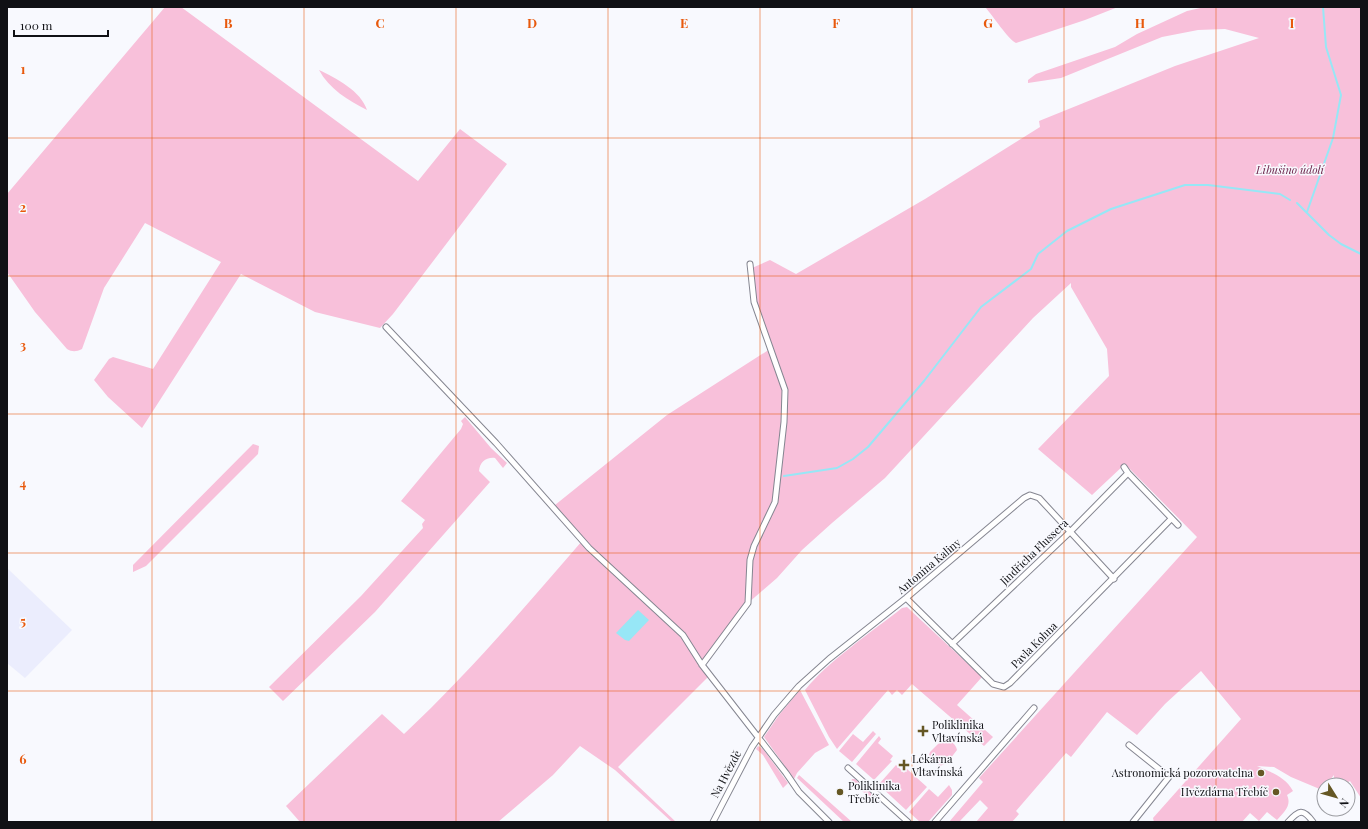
<svg xmlns="http://www.w3.org/2000/svg" width="1368" height="829" viewBox="0 0 1368 829" font-family="'Playfair Display',serif">
	<style>
		.built { fill: #ebedfd }
		.green { fill: #f8c0da }
		.water { fill: #97e7f6 }
		.lines { fill: none; stroke-linecap: round; stroke-linejoin: round }
		.stream { stroke: #97e7f6; stroke-width: 2 }
		.street-casing { stroke: #858691; stroke-width: 7 }
		.street { stroke: #fff; stroke-width: 5 }
		.grid { fill: none; stroke: #e8590c; stroke-width: 1; stroke-opacity: 0.55 }
		.poi-dot { fill: #655724; stroke: #f8f9fe; stroke-width: 1.5 }
		.labels { text-anchor: middle; stroke-width: 3; stroke-linejoin: round; paint-order: stroke }
		.park-label { font-size: 11px; font-style: italic; fill: #6f284e; stroke: #f8f9fe }
		.street-label { font-size: 11px; fill: #101115; stroke: #f8f9fe }
		.poi-label { font-size: 11px; fill: #101115; stroke: #f8f9fe; text-anchor: start }
		.grid-label { font-size: 13px; text-anchor: middle; font-weight: bold; fill: #e8590c; stroke: #f8f9fe; stroke-width: 3; stroke-linejoin: round; paint-order: stroke }
	</style>
	<rect width="100%" height="100%" fill="#f8f9fe"/>
	<path class="built" d="M7,568L72,630L25,678L7,663Z"/>
	<path class="green" d="M165,7H181L418,181L460,129L507,164L393,314L380,328L315,312L241,274L142,428L108,397L94,380L109,359L113,357L153,369L221,262L145,223L104,288L82,349C76,352 72,352 67,349L35,312L7,272V194Z
		M985,7H1118L1085,20L1016,43C1008,39 993,16 985,7Z
		M1205,7H1361V798L1350,781L1344,785H1334V775L1326,785H1324L1322,790L1291,777L1274,767L1257,766C1270,772 1285,776 1293,791L1287,795C1292,806 1284,812 1277,820L1267,812L1259,821L1250,813L1242,822H1154L1153,818L1241,719L1201,671L1165,704L1137,735L1107,712L1071,757L1066,753L1016,811L1019,814L1012,822H976L988,808L980,800L959,822H949L983,782L979,778L1197,537L1125,464L1092,495L1038,449L1109,376L1107,349L1071,287V283L1033,318L885,478L832,523L802,550L777,578L748,603L702,665L710,675L618,767L676,822H672L615,770L580,746L553,775L498,822H300L286,806L382,714L404,734C468,674 525,607 582,541L555,505L667,415L770,349L754,302L752,268L770,260L796,274L925,199L1040,127L1039,121L1175,66L1259,38L1225,29L1198,30L1162,37L1061,78L1028,83V80L1036,74L1115,47L1137,34L1187,11Z
		M319,70C336,78 361,91 367,110C348,100 329,89 319,70Z
		M465,417L491,448L507,463L503,468L495,458C486,457 480,462 479,471L490,482L375,612L283,701L269,687L361,596L423,528L422,524L425,520L401,501L461,429L463,424L461,421Z
		M253,444L259,446L258,454L146,566L133,572V565Z
		M907,607L982,677L957,705L993,737L984,746L912,684L902,695L897,690L892,695L888,690L837,749L829,737L805,690C827,662 873,631 902,608Z
		M800,690L829,745L815,753L797,773L794,779L764,737L779,715Z
		M873,731L876,734L852,762L839,751L853,734L863,742Z
		M879,736L881,739L878,743L893,756L890,760L892,761L874,780L856,764Z
		M944,738C949,739 956,744 957,750L947,763L940,766L929,755L930,752Z
		M758,746L763,749L788,783L783,788L763,755L756,749Z
		M896,765L904,773L907,769L927,787L906,810L880,786V783Z
		M799,775L852,822H844L797,778Z
		M852,779H855L874,795V801L851,782Z
		M949,785L952,790V795L928,822H920L909,812L929,789L938,797Z"/>
	<path class="water" d="M638,610L649,620L629,641L625,640L616,633Z"/>
	<g class="lines">
		<path class="stream" d="M1297,203L1329,235L1341,244L1361,254
			M1307,212L1333,138L1341,95L1326,47L1323,7
			M784,476L837,468L853,459L868,447L924,381L981,307L1031,269L1038,254L1067,231L1111,209L1185,185H1208L1280,194L1290,200"/>
		<defs>
			<path id="street" d="M386,327L496,443L589,548L683,635L702,665L786,773L799,792L829,822
				M1124,467L1128,473
				M906,598L993,684L1004,687L1010,683L1171,519
				M952,644L1071,531L1128,473L1178,525
				M702,665L748,603L750,560L754,546L775,502L784,422L785,390L754,302L750,264
				M1129,745L1169,777L1133,822
				M848,768L908,822
				M713,822L752,747L774,715L799,686L829,659L906,598L1024,498L1030,495L1039,498L1114,579
				M935,822L1034,708
				M1288,822C1299,810 1303,808 1313,822"/>
		</defs>
		<use href="#street" class="street-casing"/>
		<use href="#street" class="street"/>
	</g>
	<path class="grid" d="M152,7V822M304,7V822M456,7V822M608,7V822M760,7V822M912,7V822M1064,7V822M1216,7V822M7,138H1361M7,276H1361M7,414H1361M7,553H1361M7,691H1361"/>
	<g class="poi-dot">
		<path d="M921 725h4v4h4v4h-4v4h-4v-4h-4v-4h4z"/>
		<path d="M902 759h4v4h4v4h-4v4h-4v-4h-4v-4h4z"/>
		<circle cx="1261" cy="773" r="4"/>
		<circle cx="840" cy="792" r="4"/>
		<circle cx="1276" cy="792" r="4"/>
	</g>
	<g class="labels">
		<g class="park-label">
			<text x="1290" y="174">Libušino údolí</text>
		</g>
		<g class="street-label">
			<text transform="translate(1034 552) rotate(-44)" y="4">Jindřicha Flussera</text>
			<text transform="translate(929 566) rotate(-40)" y="4">Antonína Kaliny</text>
			<text transform="translate(1034 645) rotate(-45)" y="4">Pavla Kohna</text>
			<text transform="translate(726 774) rotate(-62)" y="4">Na Hvězdě</text>
		</g>
		<g class="poi-label">
			<text x="932" y="729">Poliklinika<tspan x="932" dy="13">Vltavínská</tspan></text>
			<text x="912" y="763">Lékárna<tspan x="912" dy="13">Vltavínská</tspan></text>
			<text x="1253" y="777" text-anchor="end">Astronomická pozorovatelna</text>
			<text x="848" y="790">Poliklinika<tspan x="848" dy="13">Třebíč</tspan></text>
			<text x="1268" y="796" text-anchor="end">Hvězdárna Třebíč</text>
		</g>
	</g>
	<g class="grid-label">
		<text x="228" y="28">B</text>
		<text x="380" y="28">C</text>
		<text x="532" y="28">D</text>
		<text x="684" y="28">E</text>
		<text x="836" y="28">F</text>
		<text x="988" y="28">G</text>
		<text x="1140" y="28">H</text>
		<text x="1292" y="28">I</text>
		<text x="23" y="74">1</text>
		<text x="23" y="212">2</text>
		<text x="23" y="350">3</text>
		<text x="23" y="488">4</text>
		<text x="23" y="626">5</text>
		<text x="23" y="764">6</text>
	</g>
	<rect width="1368" height="829" fill="none" stroke="#101115" stroke-width="16"/>
	<g transform="translate(1336 797) rotate(127)"><circle r="19" fill="#f8f9fe" stroke="#9b9ca1"/>
	<path d="M0-3L7 15L0 10L-7 15Z" fill="#655724"/>
	<text y="-6" font-size="11" font-weight="bold" text-anchor="middle" fill="#101115">N</text>
	</g>
	<path d="M14 30v6h94v-6" fill="none" stroke="#101115" stroke-width="2"/>
	<text x="20" y="30" font-size="12" fill="#101115" stroke="#f8f9fe" stroke-width="3" paint-order="stroke">100 m</text>
</svg>
